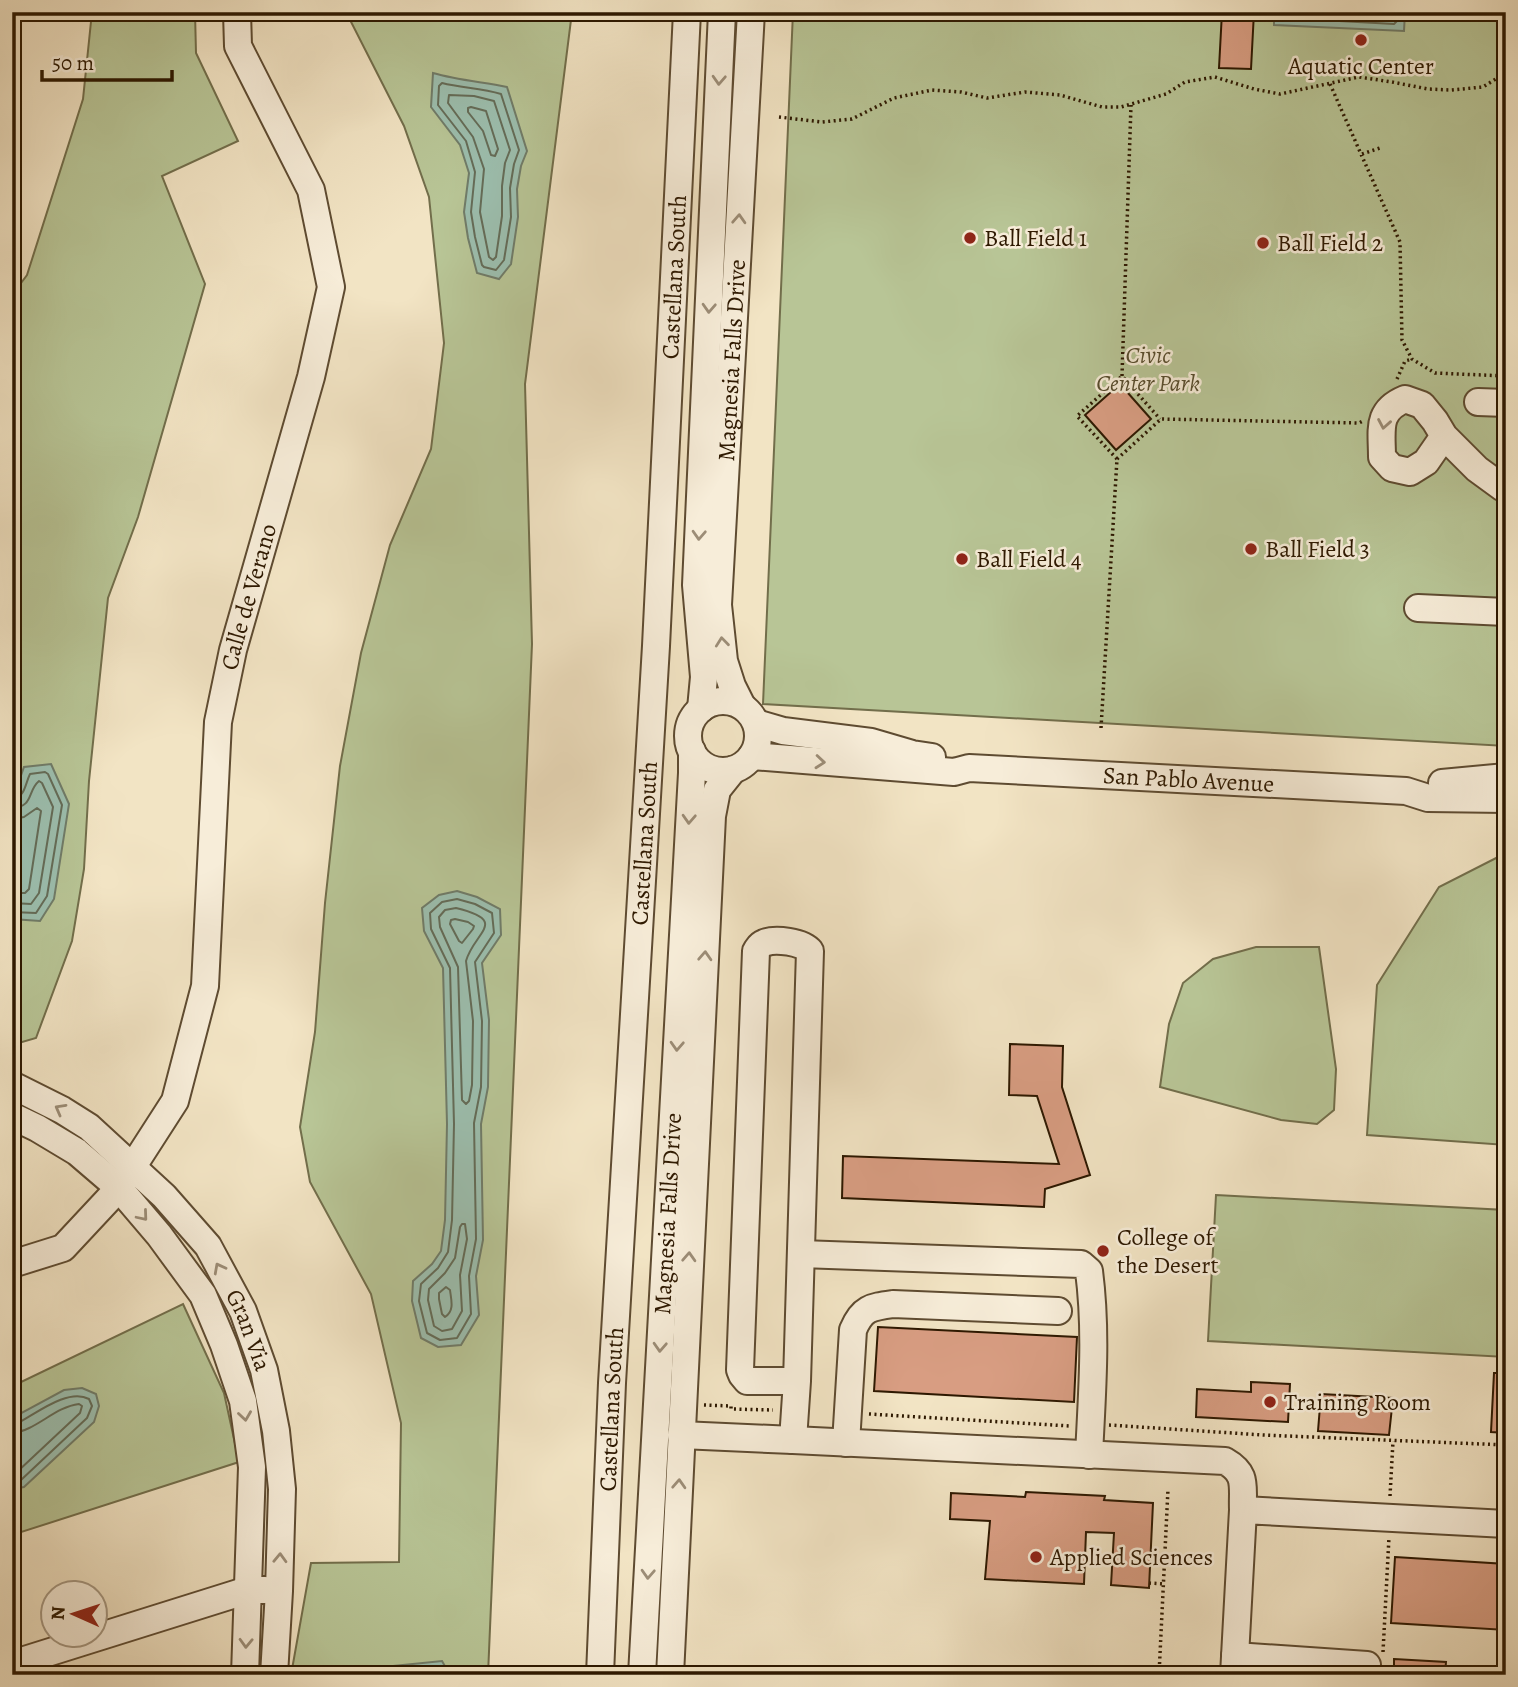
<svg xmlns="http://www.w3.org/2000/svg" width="1518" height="1687" viewBox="0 0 1518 1687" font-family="Alegreya,serif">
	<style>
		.green { fill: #b8c596; stroke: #726e4b; stroke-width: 2 }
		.water { fill: #9cbfaf; stroke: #707c69; stroke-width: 2 }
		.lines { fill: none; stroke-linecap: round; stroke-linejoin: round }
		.shore { stroke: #646c58; stroke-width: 2 }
		.building { fill: #d89d82; stroke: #2d1800; stroke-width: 2 }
		.minor-casing { stroke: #5e4b31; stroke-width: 30 }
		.path { stroke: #2d1800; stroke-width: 3.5; stroke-dasharray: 2 3.5; stroke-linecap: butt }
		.minor { stroke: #f7edd9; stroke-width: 26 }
		.oneway { stroke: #9c8d77 }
		.poi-dot { fill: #8f2418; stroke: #f7edd9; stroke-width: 2.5 }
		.labels { text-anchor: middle; stroke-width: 5; stroke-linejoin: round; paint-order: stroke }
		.poi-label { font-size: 24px; fill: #2d1800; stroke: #f7edd9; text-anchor: start }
		.street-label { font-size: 24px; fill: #2d1800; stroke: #f7edd9 }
		.park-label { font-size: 24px; font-style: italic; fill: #574c2d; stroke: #f7edd9 }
	</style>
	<rect width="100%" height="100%" fill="#f2e4c4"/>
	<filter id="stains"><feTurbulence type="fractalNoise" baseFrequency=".00286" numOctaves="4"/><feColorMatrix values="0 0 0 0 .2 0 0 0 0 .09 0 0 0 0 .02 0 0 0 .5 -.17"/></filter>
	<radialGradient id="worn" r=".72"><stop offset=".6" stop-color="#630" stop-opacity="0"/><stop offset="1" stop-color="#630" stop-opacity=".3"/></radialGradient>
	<path class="green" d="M92,12H195L196,53L238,141L162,176L205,284L138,517L108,598L89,781L84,869L72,941L36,1038L12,1045V295L27,275L83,99Z
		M346,12H572L525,384L532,644L488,1675H291L311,1563L399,1562L401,1423L371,1294L310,1182L300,1127L315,1032L325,903L340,766L361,653L390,545L431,449L444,343L429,197L404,126Z
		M793,12H1506V746L763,704Z
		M1506,853V1145L1367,1135L1377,985L1439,887Z
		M1256,947H1319L1336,1069L1334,1110L1317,1124L1281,1120L1160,1087L1169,1024L1183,983L1213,959Z
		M1216,1195L1506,1210V1357L1208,1341Z
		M183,1304L224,1393L239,1462L12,1535V1385L17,1384Z"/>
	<path class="water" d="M1274,12H1405L1404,31L1274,25Z
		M433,73C457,80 482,82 507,87L527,151L521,166L517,189L518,217L511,264L499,279L477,273L468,238L464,212L469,173L460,145L431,107Z
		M51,764L69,804L54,899L40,921L12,919V801L24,767Z
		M457,891L477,897L500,909L501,935L482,963L489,1020L488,1087L481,1124L483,1240L476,1276L479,1315L461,1345L438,1347L421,1338L412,1301L413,1281L432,1264L441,1251L445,1220L447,1124L443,968L424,931L422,908L439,895Z
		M82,1388L96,1394L99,1406L94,1422L24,1487L12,1489V1418L64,1390Z
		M442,1661L450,1675H364L393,1666Z"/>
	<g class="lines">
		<path class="shore" d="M1281,12L1282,16L1284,18L1394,24L1397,21L1398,12
			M442,83C462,88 481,88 501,94L519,150L514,164L510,188L511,217L504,260L496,270L484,267L482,265L475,237L471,212L475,172L466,141L438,105L439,86Z
			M449,95L474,96L494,101L510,150L505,163L502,186V216L496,257L493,260L489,257L480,212L484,169L473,137L448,103Z
			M471,107L486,111L498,149L495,156L491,155L483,131L468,112V108Z
			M12,799C25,798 25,784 30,774L45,772L48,774L62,805L47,896L36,913L12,912
			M12,808C34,807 27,791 39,781L42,783L53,807L39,893L31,904L12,903
			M12,819L24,817L37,808L41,811L29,889L25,893H12
			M457,899L475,904L492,913L494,933L475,962L482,1021L481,1087L474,1123L476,1239L469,1276L471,1314L457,1338L440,1340L427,1333L419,1301L421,1284L438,1268L448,1252L452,1220L454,1124L450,968L431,929L430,913L442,902Z
			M456,908C510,921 474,932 466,961L473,1021L472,1085L469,1101L466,1104L462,1100L458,967L440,927L439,917L445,910Z
			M455,919L468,922L474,926L473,929L462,943L459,941L450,924L451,920Z
			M462,1224H465L467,1239L460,1275L462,1311L452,1329L442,1331L434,1326L428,1300L429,1289L445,1273L455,1258L460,1227Z
			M446,1287L450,1290C451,1299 455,1311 445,1317L442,1314L439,1299V1293Z
			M12,1424L18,1423C37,1413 68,1388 89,1399L92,1406L87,1418L21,1480L12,1482
			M12,1433C36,1431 54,1407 79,1404L82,1406L80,1413L17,1472L12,1473"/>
	</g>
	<path class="building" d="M1222,12H1254L1251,69L1219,68Z
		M1120,384L1151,419L1116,450L1085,415Z
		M1010,1044L1063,1046L1062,1087L1090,1175L1045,1189L1044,1207L842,1198L843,1156L1059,1164L1037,1096L1009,1095Z
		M878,1327L1077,1337L1074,1402L874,1391Z
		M1494,1373H1506V1433L1491,1432Z
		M1251,1382L1290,1384L1288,1422L1196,1417L1197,1389L1251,1392Z
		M1321,1394L1393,1398L1389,1435L1318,1431Z
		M1026,1492L1105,1496L1104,1500L1153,1503L1149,1588L1111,1585L1114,1533L1086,1532L1084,1584L985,1579L990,1521L950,1519L951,1493L1025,1497Z
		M1395,1557L1506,1564V1630L1391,1623Z
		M1394,1659L1446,1662L1445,1675H1394Z"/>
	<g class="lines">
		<defs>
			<g id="minor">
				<path d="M1478,402L1506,403"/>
				<path d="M1444,436L1435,421L1422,405L1405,399C1376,411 1382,430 1382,457L1392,468L1410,472L1426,462L1444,436L1477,469L1503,488H1506"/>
				<path d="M1418,608L1506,612"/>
				<circle cx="723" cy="736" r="35"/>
				<path id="s1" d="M742,706L732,686L724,661L718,605L751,12"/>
				<path d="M701,709L704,677L696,585L722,12"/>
				<path d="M756,723L783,731L871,742L912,754L932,757"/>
				<path id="s2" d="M752,756L954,772L969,768L1406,791L1428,798L1506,799"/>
				<path d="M1442,783L1506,777"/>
				<path id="s3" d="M12,1085L62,1110L89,1127L164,1196L208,1246L243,1311L264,1370L276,1431L282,1489L279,1591L274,1675"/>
				<path d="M12,1116L37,1128L77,1152L119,1188L159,1235L203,1295L224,1345L243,1401L252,1467L245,1675"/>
				<path d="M801,1254L1081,1264L1089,1271C1097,1332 1092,1393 1089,1455"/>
				<path id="s4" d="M12,1264L63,1248L119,1188L175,1101L205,986L218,722L233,650L311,377L331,287L311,190L238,46L237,12"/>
				<path d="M681,1435L793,1440L797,1381L810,951C803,942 775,938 764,943C759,945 759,947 756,951L740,1370L742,1375L747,1381H797"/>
				<path d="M793,1440L1225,1461C1248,1474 1242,1486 1243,1510"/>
				<path d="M846,1443L853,1330C862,1308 871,1307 893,1304L1058,1311"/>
				<path d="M1235,1656L1367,1665"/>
				<path d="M12,1664L248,1590H265"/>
				<path id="s5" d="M600,1675L612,1383L656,646L687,12"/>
				<path id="s6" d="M642,1675L692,773V751"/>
				<path d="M670,1675L712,816L717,790L733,770"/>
				<path d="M1234,1675L1243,1510L1506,1524"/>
			</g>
		</defs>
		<use href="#minor" class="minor-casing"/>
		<path class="path" d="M1330,84L1400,242L1402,340L1412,359L1435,373L1506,376
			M779,117L822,122L852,119L894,98L932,90L961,92L987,98L1025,92L1060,95L1102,107H1121L1166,94L1185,82L1215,77L1254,89L1280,94L1359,77L1392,82L1428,89L1451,90L1483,87L1502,75L1506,70
			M1362,154L1380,148
			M1122,376L1131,105
			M1397,379L1405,361L1412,359
			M1117,459L1077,416L1122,376L1160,419
			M1101,728L1117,459L1161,419L1359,423L1363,421
			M704,1405L731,1406V1409L773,1410
			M869,1414L1070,1426
			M1109,1425L1263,1435L1506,1445
			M1390,1496L1393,1441
			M1149,1583L1164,1584
			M1383,1652L1389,1537
			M1159,1675L1168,1489"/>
		<use href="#minor" class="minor"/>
	</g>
	<defs><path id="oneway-chevron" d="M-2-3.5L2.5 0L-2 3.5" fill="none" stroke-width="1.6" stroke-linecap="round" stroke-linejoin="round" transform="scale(1.75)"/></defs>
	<g class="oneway">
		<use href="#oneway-chevron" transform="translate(719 80) rotate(93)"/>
		<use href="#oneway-chevron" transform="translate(739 219) rotate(-87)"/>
		<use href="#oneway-chevron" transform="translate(709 308) rotate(93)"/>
		<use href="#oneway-chevron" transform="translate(1384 424) rotate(100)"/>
		<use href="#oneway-chevron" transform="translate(699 535) rotate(93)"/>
		<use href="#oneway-chevron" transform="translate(722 642) rotate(-96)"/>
		<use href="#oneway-chevron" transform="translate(820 762) rotate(5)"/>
		<use href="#oneway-chevron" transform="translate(689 819) rotate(93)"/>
		<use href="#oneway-chevron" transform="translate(705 956) rotate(-87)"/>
		<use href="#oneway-chevron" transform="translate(677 1046) rotate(93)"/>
		<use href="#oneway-chevron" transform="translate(60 1109) rotate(-151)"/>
		<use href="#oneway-chevron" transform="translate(143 1216) rotate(50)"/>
		<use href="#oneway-chevron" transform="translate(689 1257) rotate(-87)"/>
		<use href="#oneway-chevron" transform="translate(219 1268) rotate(-118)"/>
		<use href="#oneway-chevron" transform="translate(660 1347) rotate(93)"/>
		<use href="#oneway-chevron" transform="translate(245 1416) rotate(82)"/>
		<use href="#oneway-chevron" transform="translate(679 1484) rotate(-87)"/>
		<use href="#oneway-chevron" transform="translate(280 1558) rotate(-88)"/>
		<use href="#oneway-chevron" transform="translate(648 1574) rotate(93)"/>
		<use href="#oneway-chevron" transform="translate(246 1643) rotate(92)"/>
	</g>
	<g class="poi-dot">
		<circle cx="1361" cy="40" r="7"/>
		<circle cx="970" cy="238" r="7"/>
		<circle cx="1263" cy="243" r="7"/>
		<circle cx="1251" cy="549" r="7"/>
		<circle cx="962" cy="559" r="7"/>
		<circle cx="1103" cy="1251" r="7"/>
		<circle cx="1270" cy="1402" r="7"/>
		<circle cx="1036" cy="1557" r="7"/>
	</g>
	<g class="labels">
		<g class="poi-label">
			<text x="1361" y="74" text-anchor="middle">Aquatic Center</text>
			<text x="984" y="246">Ball Field 1</text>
			<text x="1277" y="251">Ball Field 2</text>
			<text x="1265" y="557">Ball Field 3</text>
			<text x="976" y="567">Ball Field 4</text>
			<text x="1117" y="1245">College of<tspan x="1117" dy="28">the Desert</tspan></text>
			<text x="1284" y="1410">Training Room</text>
			<text x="1050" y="1565">Applied Sciences</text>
		</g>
		<g class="street-label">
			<text dy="8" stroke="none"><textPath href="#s5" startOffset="1400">Castellana South</textPath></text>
			<text dy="8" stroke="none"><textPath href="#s1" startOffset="350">Magnesia Falls Drive</textPath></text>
			<text dy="8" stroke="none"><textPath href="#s4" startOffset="751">Calle de Verano</textPath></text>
			<text dy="8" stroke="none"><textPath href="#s2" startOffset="438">San Pablo Avenue</textPath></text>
			<text dy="8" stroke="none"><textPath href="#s5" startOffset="833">Castellana South</textPath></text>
			<text dy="8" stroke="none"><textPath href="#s6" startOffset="462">Magnesia Falls Drive</textPath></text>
			<text dy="8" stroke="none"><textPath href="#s3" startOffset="350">Gran Via</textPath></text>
			<text dy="8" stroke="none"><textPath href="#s5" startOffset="266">Castellana South</textPath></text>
		</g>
		<g class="park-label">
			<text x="1148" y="363">Civic<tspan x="1148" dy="28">Center Park</tspan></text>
		</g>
	</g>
	<rect width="1518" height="1687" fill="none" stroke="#f2e4c4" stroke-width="42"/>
	<rect x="14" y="14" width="1490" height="1659" fill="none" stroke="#2d1800" stroke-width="3.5"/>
	<rect x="21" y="21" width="1476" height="1645" fill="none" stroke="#2d1800" stroke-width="2"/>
	<g transform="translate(74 1614) rotate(273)"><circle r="33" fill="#f7edd9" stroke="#a69882" stroke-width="2"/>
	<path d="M0-5L12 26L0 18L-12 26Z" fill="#8f2418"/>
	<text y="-10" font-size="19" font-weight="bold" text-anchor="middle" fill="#2d1800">N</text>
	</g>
	<path d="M42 70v10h130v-10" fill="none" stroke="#2d1800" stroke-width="3.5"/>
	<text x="52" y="70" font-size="21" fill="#2d1800" stroke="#f7edd9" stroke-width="5" paint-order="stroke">50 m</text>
	<rect width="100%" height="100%" filter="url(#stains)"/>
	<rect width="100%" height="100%" fill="url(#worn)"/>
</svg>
